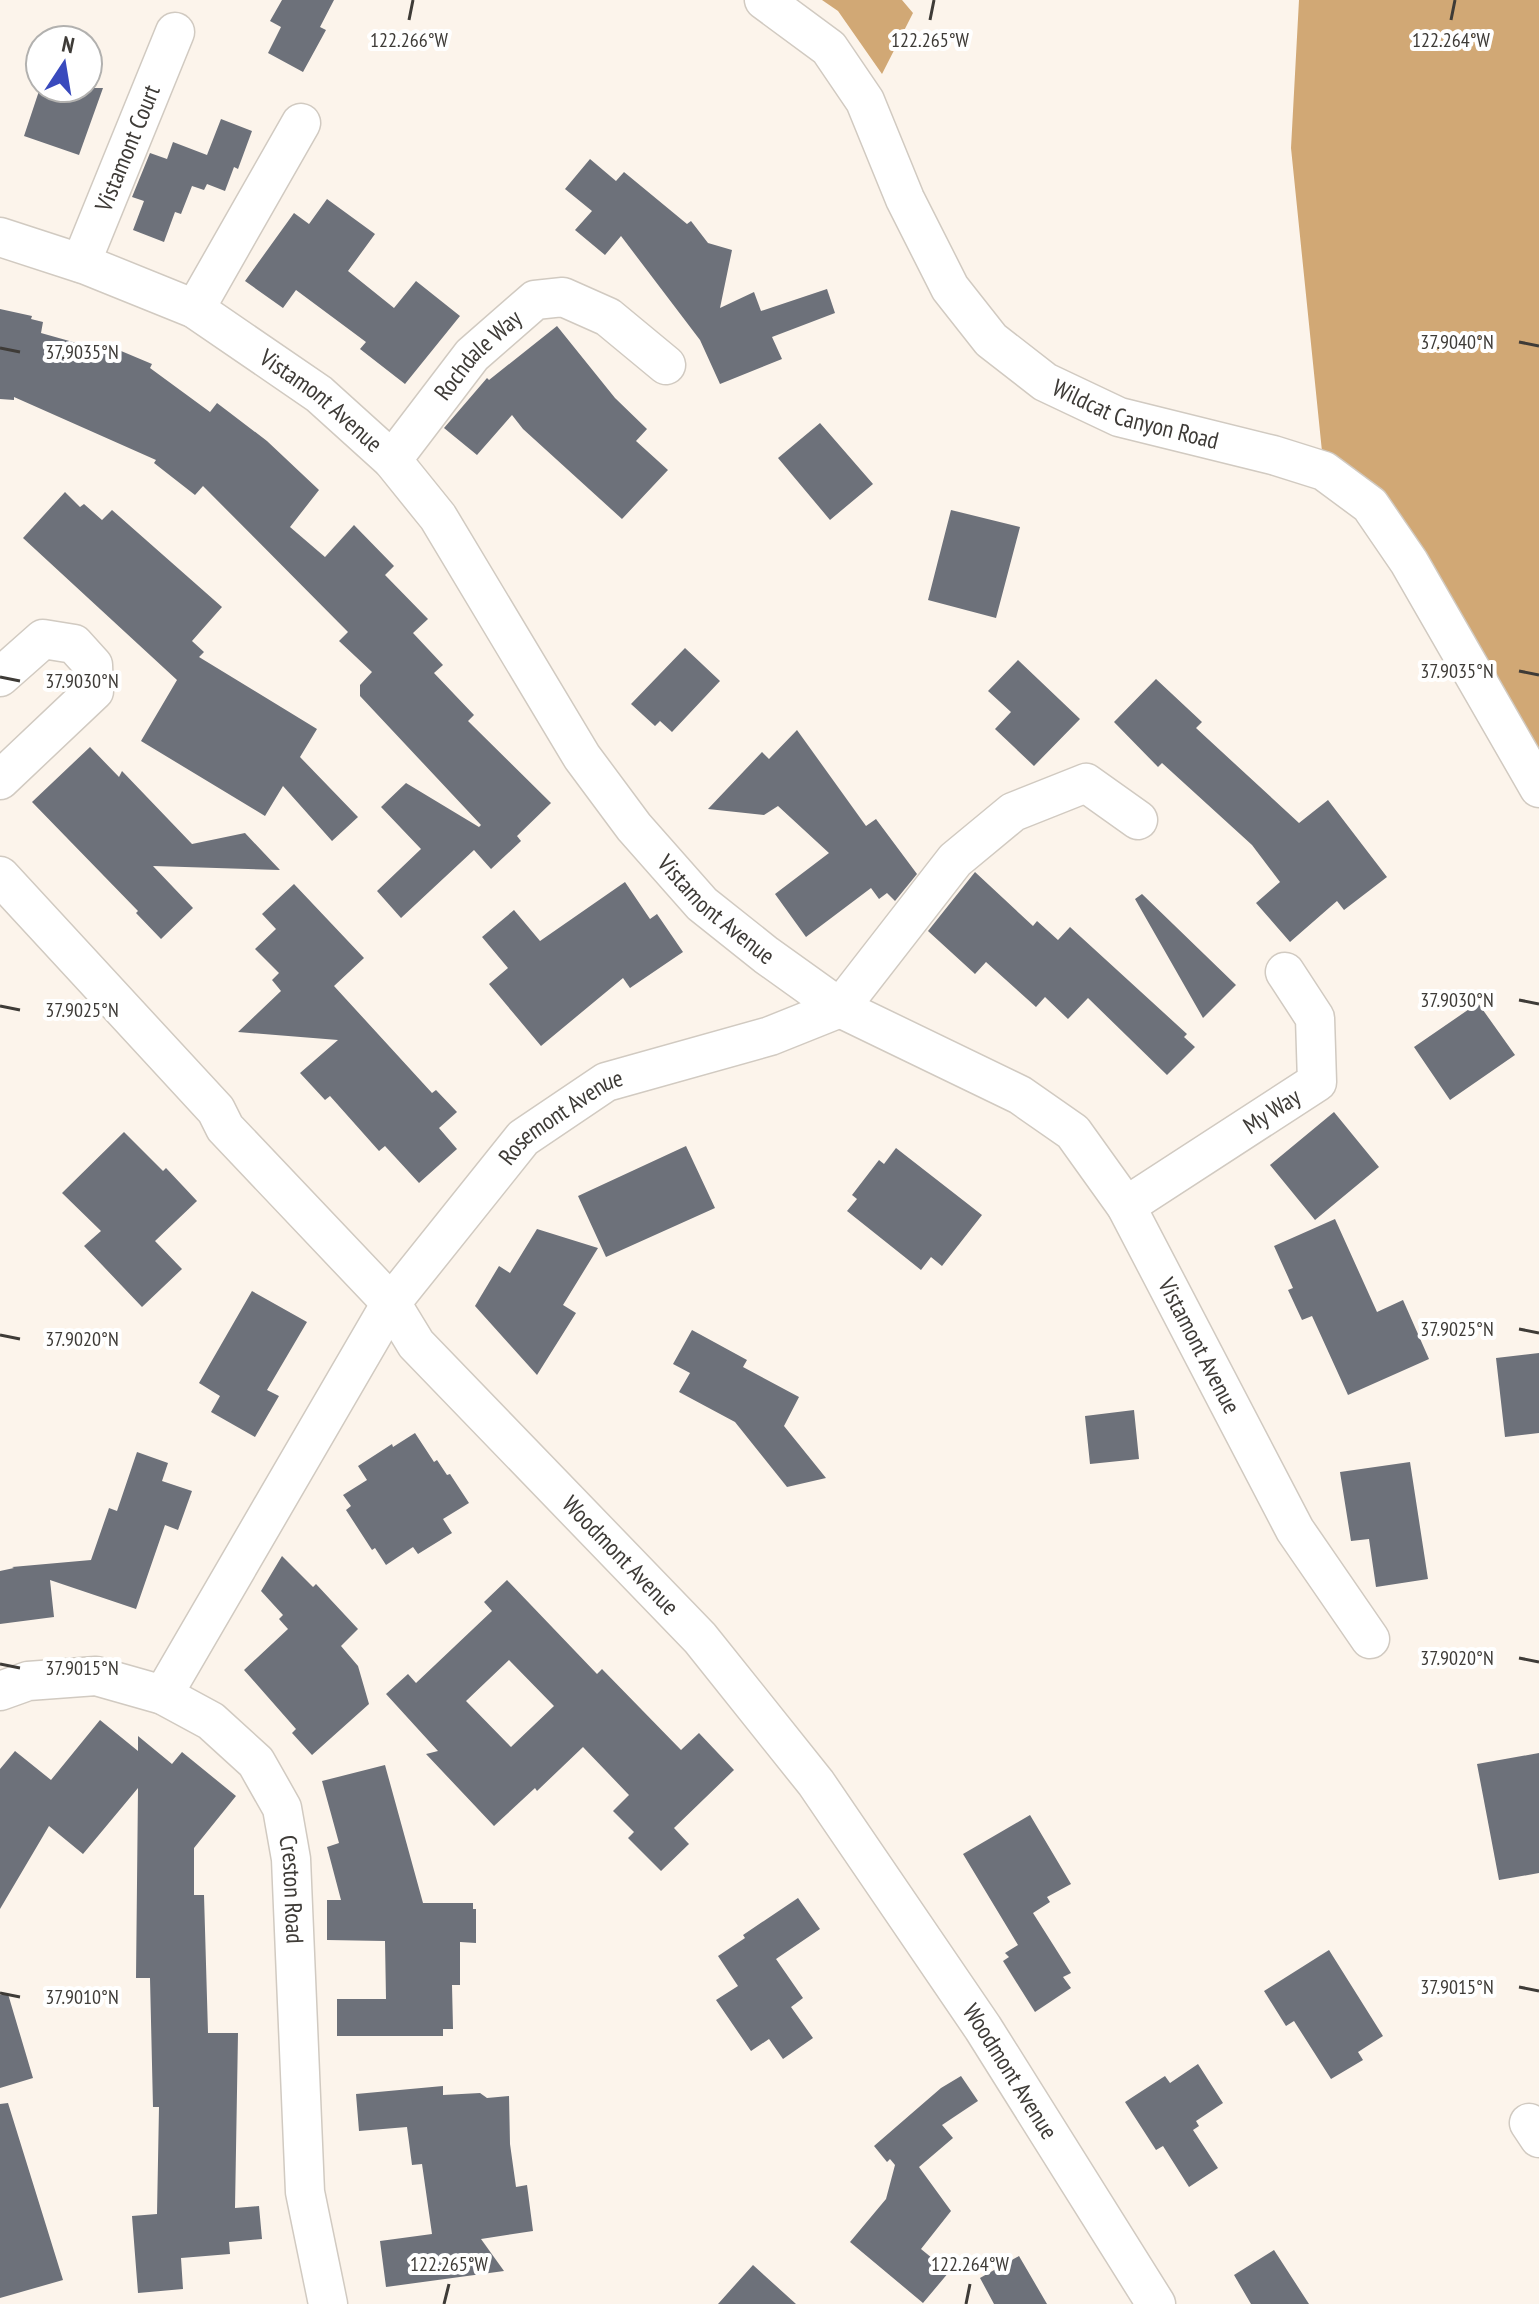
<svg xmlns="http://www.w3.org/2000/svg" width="1539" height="2304" viewBox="0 0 1539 2304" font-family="'PT Sans Narrow',sans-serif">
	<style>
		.forest { fill: #d1a875 }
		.building { fill: #6d717a; fill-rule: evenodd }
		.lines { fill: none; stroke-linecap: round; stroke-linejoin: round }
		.minor-casing { stroke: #d1cac1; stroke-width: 41 }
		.minor { stroke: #fff; stroke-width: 38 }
		.ticks { fill: none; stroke: #3e3b37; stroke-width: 3 }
		.labels { text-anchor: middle; stroke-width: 8; stroke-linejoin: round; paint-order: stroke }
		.street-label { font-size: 24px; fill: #3e3b37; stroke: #fff }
		.ticks-label { font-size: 20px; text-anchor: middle; fill: #3e3b37; stroke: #fff; stroke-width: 8; stroke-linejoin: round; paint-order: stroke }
	</style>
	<rect width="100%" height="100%" fill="#fcf4eb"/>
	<path class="forest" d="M822,0H902L913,13L882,74L838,11Z
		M1299,0H1539V788L1324,471L1291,148Z"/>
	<path class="building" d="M282,0H334L320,27L326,30L303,72L268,53L281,27L270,21Z
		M40,88H103L79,155L24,136Z
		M221,119L252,131L238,169L234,167L225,191L207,184L204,190L192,186L181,214L175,212L164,242L133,230L144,201L132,197L150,153L167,159L173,142L207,155Z
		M590,159L616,181L624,172L687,224L691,221L708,243L732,250L720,308L754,292L761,311L827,289L835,313L772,337L782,359L720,384L700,340L621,236L605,255L575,230L592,211L565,189Z
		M327,199L375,234L348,271L394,308L416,281L460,316L405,384L360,349L366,342L296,290L283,308L245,281L294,213L309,224Z
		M0,309L32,316L31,319L43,322L41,333L112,353L114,348L152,364L150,368L210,412L217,403L267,441L319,490L290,527L325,557L354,525L394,566L385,575L428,619L413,633L443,665L434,673L474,715L468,721L551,803L517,836L521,841L491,869L474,850L401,918L377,891L421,849L381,807L406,783L479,827L481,825L360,696V685L372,672L339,641L348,632L203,486L195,495L154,463L156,460L14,397V400L0,399Z
		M557,326L615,398L647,429L636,441L668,470L622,519L523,429L512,415L477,455L444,428L487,378L489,380Z
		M820,423L873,484L830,520L778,458Z
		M65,492L80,507L84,504L102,520L112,510L222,607L192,641L204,652L199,657L317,729L300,757L358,817L332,841L283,786L265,816L141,741L177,680L23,538Z
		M951,510L1020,527L996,618L928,600Z
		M685,648L720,681L672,732L660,721L655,726L631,704Z
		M1018,660L1080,719L1034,766L995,729L1011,712L988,691Z
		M1156,679L1202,722L1196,728L1299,823L1328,800L1387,877L1344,910L1337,901L1290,942L1256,903L1280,882L1252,845L1162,763L1158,767L1114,722Z
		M797,730L866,826L876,819L917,874L895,901L887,893L879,899L871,888L806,937L775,894L829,853L778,806L764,815L708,809L762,752L769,759Z
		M90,747L119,777L122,771L192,844L245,833L280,870L153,866L193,908L161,939L136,913L138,911L32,802Z
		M975,872L1033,926L1037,921L1058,940L1070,927L1187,1034L1184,1037L1195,1047L1167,1075L1088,998L1068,1019L1045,997L1036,1007L986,962L975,974L928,931Z
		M625,882L650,919L657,914L683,952L630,988L623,978L541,1046L489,984L508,968L482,937L514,910L540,941Z
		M294,884L364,958L334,986L432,1093L436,1090L457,1112L439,1128L457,1149L419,1183L385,1146L379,1151L330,1096L325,1100L300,1073L338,1040L238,1032L281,991L272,980L279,973L255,949L276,929L262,914Z
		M1142,894L1236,985L1203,1018L1135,899Z
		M1478,1003L1515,1055L1450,1100L1414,1047Z
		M1334,1112L1379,1167L1315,1220L1270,1165Z
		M124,1132L163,1171L166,1168L197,1201L155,1241L182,1269L142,1307L84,1246L101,1231L62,1193Z
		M686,1146L715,1208L606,1257L578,1196Z
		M896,1148L982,1215L942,1266L931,1257L921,1270L847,1211L857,1199L852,1195L879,1160L884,1164Z
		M1335,1219L1377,1312L1403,1300L1429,1359L1348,1395L1312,1316L1302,1320L1288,1290L1293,1288L1274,1246Z
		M537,1229L598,1248L563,1305L576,1313L537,1375L475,1306L499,1266L510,1273Z
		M252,1291L307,1322L267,1390L279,1396L255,1437L211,1412L220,1396L199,1383Z
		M692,1330L747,1360L743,1367L799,1397L784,1426L826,1478L787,1487L735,1422L679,1392L690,1373L673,1364Z
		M1539,1353V1433L1505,1437L1496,1358Z
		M1134,1410L1139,1459L1090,1464L1085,1416Z
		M415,1433L434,1462L437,1460L447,1475L450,1474L469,1503L443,1519L452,1533L418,1554L413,1547L386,1565L375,1548L372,1550L346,1510L351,1506L343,1495L367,1480L358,1466L392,1444L393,1447Z
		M137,1452L168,1463L162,1481L192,1491L178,1530L165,1525L136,1609L50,1580L54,1617L0,1624V1571L14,1568L12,1567L91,1560L109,1508L117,1511Z
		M1410,1462L1428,1579L1376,1587L1369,1539L1351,1541L1340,1472Z
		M282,1556L313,1587L316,1584L358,1629L341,1646L358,1666L369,1704L312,1755L292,1733L296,1729L244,1670L288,1629L279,1619L283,1615L261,1591Z
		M507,1580L597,1674L602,1669L681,1750L699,1733L734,1770L674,1828L689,1844L661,1871L628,1838L634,1832L613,1811L629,1795L583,1747L537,1791L535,1788L494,1826L426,1754L438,1751L386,1694L408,1674L416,1683L492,1611L484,1602ZM509,1660L554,1706L511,1747L466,1701Z
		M100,1720L138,1751V1736L172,1764L182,1752L236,1796L194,1848V1895H204L208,2033H238L235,2208L259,2206L262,2239L229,2242L230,2254L181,2258L183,2289L138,2293L132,2216L157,2214L159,2107H153L150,1978H136L138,1788L83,1854L49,1826L0,1909V1769L15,1751L51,1780Z
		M1539,1753V1873L1499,1880L1477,1764Z
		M385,1765L423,1903H473V1909H476V1943L460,1942V1985H452L453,2029H443V2036H337V1999H386L385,1941L327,1940V1900H341L327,1847L339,1843L322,1781Z
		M1030,1815L1071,1884L1047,1897L1050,1902L1033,1913L1071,1973L1063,1977L1071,1988L1035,2012L1003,1961L1009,1957L1005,1953L1018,1945L963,1854Z
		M798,1898L820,1929L776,1959L803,1998L791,2007L813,2038L783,2059L769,2039L751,2051L716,2000L738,1986L718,1956L745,1938L743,1935Z
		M1329,1950L1383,2036L1358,2052L1363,2060L1331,2079L1294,2021L1286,2026L1264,1991Z
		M8,1994L33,2078L0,2088V1995Z
		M1198,2064L1223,2103L1196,2121L1199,2126L1193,2130L1218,2168L1189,2187L1163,2146L1156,2150L1125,2102L1165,2076L1170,2083Z
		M961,2076L978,2101L942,2125L953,2138L919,2167L951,2211L921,2249L949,2272L923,2303L850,2242L886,2199L895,2165L890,2159L887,2162L874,2146L941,2088Z
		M443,2086V2095L480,2093L487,2098L509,2096L510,2144L516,2187L527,2185L533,2231L481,2239L504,2271L386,2287L380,2241L432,2234L422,2164L412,2165L407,2127L359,2131L356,2094Z
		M8,2103L63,2280L0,2298V2104Z
		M1274,2250L1309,2304H1251L1234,2275Z
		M1019,2256L1047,2304H994L980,2278Z
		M753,2265L796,2304H718Z"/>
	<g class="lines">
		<defs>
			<g id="minor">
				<path id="s1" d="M764,0L829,48L865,101L905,199L950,288L991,340L1045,382L1119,417L1273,455L1324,471L1370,505L1409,562L1539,788"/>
				<path id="s2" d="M0,237L86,265L195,309L319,394L392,460L438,517L582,757L634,827L702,904L766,955L840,1008L1020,1095L1073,1132L1126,1206L1295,1530L1370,1639"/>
				<path id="s3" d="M81,263L175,32"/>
				<path d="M195,309L301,123"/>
				<path id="s4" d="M392,460L472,355L535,300L563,297L608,317L666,365"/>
				<path d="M0,677L43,639L74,644L93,665L94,691L0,780"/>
				<path id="s5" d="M0,876L216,1110L225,1128L391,1303L416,1344L700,1638L816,1783L983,2028L1156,2304"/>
				<path id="s6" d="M1126,1206L1317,1082L1315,1018L1285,972"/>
				<path id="s7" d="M0,1691L28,1681L96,1676L163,1695L211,1721L256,1762L282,1808L291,1859L305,2192L328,2304"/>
				<path id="s8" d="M163,1695L391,1303L523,1138L606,1082L770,1036L840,1008L955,860L1013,812L1086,783L1138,820"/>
				<path d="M1529,2123L1539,2138"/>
			</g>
		</defs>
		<use href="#minor" class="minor-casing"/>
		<use href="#minor" class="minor"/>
	</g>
	<path class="ticks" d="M409,20L413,0M930,20L934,0M1451,20L1455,0M1519,342L1539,346M0,348L20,352M1519,671L1539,675M0,677L20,681M1519,1000L1539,1004M0,1006L20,1010M1519,1329L1539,1333M0,1335L20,1339M1519,1658L1539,1662M0,1664L20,1668M1519,1987L1539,1991M0,1993L20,1997M444,2304L449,2284M966,2304L970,2284"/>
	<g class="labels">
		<g class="street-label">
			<text dy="8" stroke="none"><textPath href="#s3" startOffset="124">Vistamont Court</textPath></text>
			<text dy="8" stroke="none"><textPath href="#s4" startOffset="136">Rochdale Way</textPath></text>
			<text dy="8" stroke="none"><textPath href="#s2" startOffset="364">Vistamont Avenue</textPath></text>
			<text dy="8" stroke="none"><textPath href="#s1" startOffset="582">Wildcat Canyon Road</textPath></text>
			<text dy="8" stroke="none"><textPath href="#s2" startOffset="1014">Vistamont Avenue</textPath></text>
			<text dy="8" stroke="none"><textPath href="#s6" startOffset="174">My Way</textPath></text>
			<text dy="8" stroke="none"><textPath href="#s8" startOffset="708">Rosemont Avenue</textPath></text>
			<text dy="8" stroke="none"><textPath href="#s2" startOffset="1686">Vistamont Avenue</textPath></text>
			<text dy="8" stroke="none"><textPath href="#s5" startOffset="922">Woodmont Avenue</textPath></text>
			<text dy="8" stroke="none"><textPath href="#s7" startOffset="418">Creston Road</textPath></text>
			<text dy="8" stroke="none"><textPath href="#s5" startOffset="1570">Woodmont Avenue</textPath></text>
		</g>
	</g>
	<g class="ticks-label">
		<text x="409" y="47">122.266°W</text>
		<text x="930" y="47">122.265°W</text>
		<text x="1451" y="47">122.264°W</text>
		<text x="1457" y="349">37.9040°N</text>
		<text x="82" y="359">37.9035°N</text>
		<text x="1457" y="678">37.9035°N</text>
		<text x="82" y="688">37.9030°N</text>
		<text x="1457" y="1007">37.9030°N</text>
		<text x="82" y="1017">37.9025°N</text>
		<text x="1457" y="1336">37.9025°N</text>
		<text x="82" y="1346">37.9020°N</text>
		<text x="1457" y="1665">37.9020°N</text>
		<text x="82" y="1675">37.9015°N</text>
		<text x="1457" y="1994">37.9015°N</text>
		<text x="82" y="2004">37.9010°N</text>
		<text x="449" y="2271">122.265°W</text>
		<text x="970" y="2271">122.264°W</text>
	</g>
	<g transform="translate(64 64) rotate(12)"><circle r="38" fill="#ffffff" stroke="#b2b1af" stroke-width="2"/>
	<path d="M0-6L14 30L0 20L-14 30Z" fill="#394abd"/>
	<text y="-12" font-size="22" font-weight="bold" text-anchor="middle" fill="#3e3b37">N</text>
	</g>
</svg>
